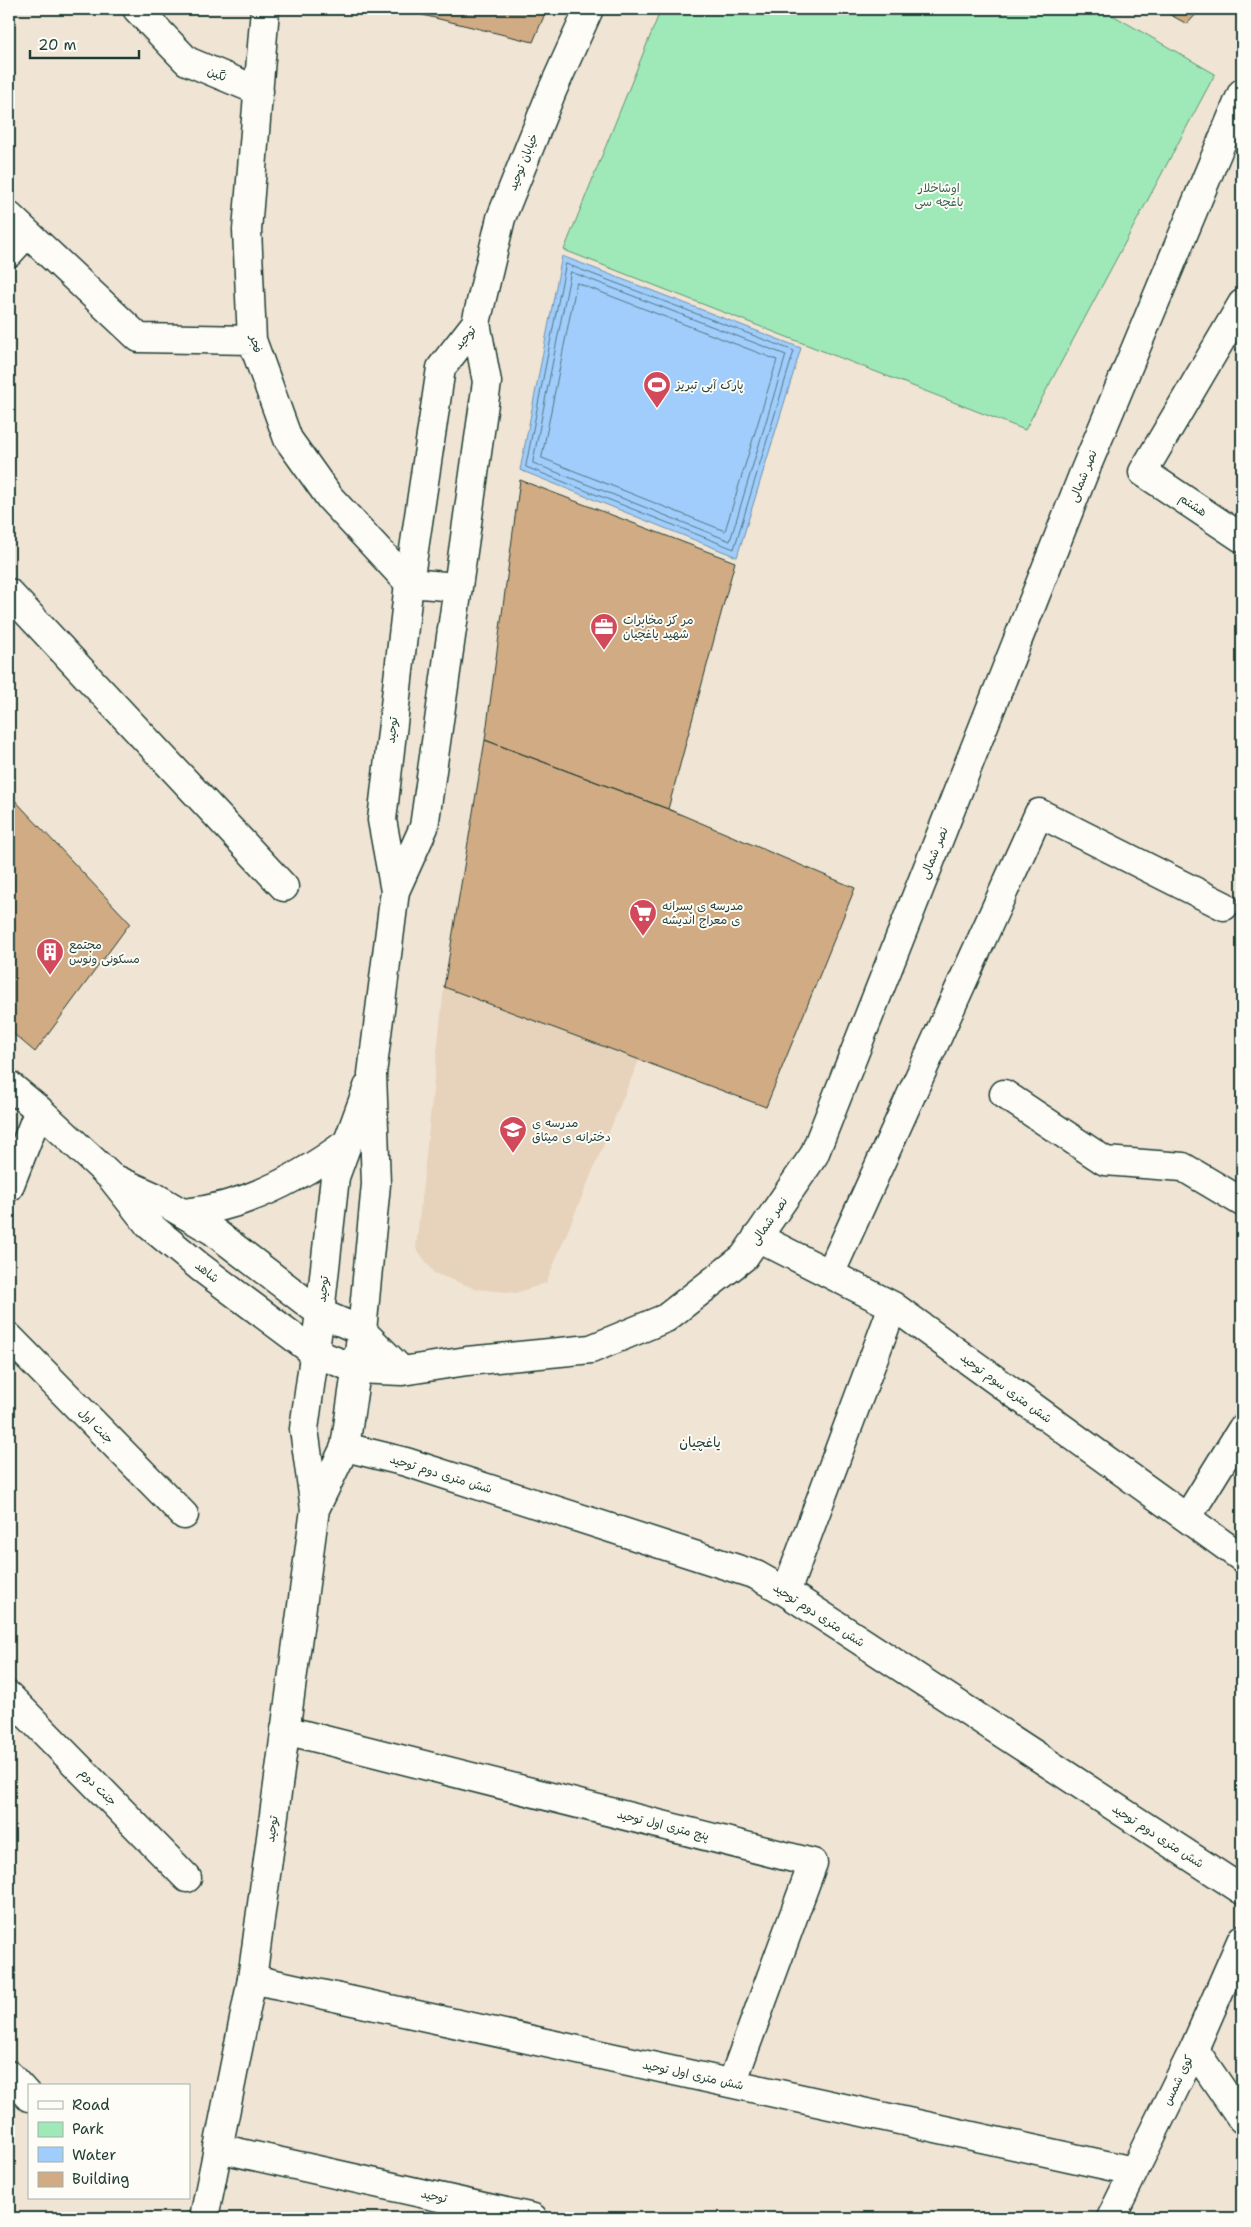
<svg xmlns="http://www.w3.org/2000/svg" width="1251" height="2227" viewBox="0 0 1251 2227" font-family="'Shantell Sans','Playpen Sans Arabic',sans-serif">
	<style>
		.built { fill: #e7d3bc }
		.green { fill: #9fe8b7; stroke: #5f9276 }
		.water { fill: #a0cdfb; stroke: #6c93ab }
		.lines { fill: none; stroke-linecap: round; stroke-linejoin: round }
		.shore { stroke: #537784; stroke-width: 1 }
		.building { fill: #d1ab83; stroke: #1f3d34 }
		.minor-casing { stroke: #1f3d34; stroke-width: 31 }
		.tertiary-casing { stroke: #1f3d34; stroke-width: 31 }
		.secondary-casing { stroke: #1f3d34; stroke-width: 31 }
		.minor { stroke: #fdfcf7; stroke-width: 28 }
		.tertiary { stroke: #fdfcf7; stroke-width: 28 }
		.secondary { stroke: #fdfcf7; stroke-width: 28 }
		.labels { text-anchor: middle; stroke-width: 4; stroke-linejoin: round; paint-order: stroke }
		.street-label { font-size: 12px; fill: #1f3d34; stroke: #fdfcf7 }
		.park-label { font-size: 12px; fill: #395f4e; stroke: #fdfcf7 }
		.poi-label { font-size: 12px; fill: #1f3d34; stroke: #fdfcf7; text-anchor: start }
		.neighbourhood-label { font-size: 14px; fill: #1f3d34; stroke: #fdfcf7 }
	</style>
	<rect width="100%" height="100%" fill="#f0e4d4"/>
	<filter id="ink" filterUnits="userSpaceOnUse"><feTurbulence type="fractalNoise" baseFrequency=".02" numOctaves="2"/><feDisplacementMap in="SourceGraphic" scale="10" xChannelSelector="R" yChannelSelector="G"/><feConvolveMatrix kernelMatrix="1 2 1 2 8 2 1 2 1" color-interpolation-filters="sRGB"/></filter>
	<g filter="url(#ink)">
		<path class="built" d="M444,987L639,1060L546,1283L516,1293L476,1289L434,1273L416,1248Z"/>
		<path class="green" d="M661,9H1102L1215,74L1025,430L564,250Z"/>
		<path class="water" d="M562,256L801,348L737,557L520,470Z"/>
		<g class="lines">
			<path class="shore" d="M566,264L794,351L734,549L526,467Z
				M571,272L786,355L730,541L533,463Z
				M577,283L777,360L725,531L542,458Z"/>
		</g>
		<path class="building" d="M398,9H547L533,42Z
			M1160,9H1201L1187,24Z
			M520,480L735,562L668,809L485,740Z
			M485,740L668,809L855,888L766,1107L444,987Z
			M9,794L130,923L35,1052L9,1030Z"/>
		<g class="lines">
			<defs>
				<path id="minor" d="M137,9L187,61L259,91
					M265,9L247,230L252,340L288,439L330,498L409,583L457,587
					M9,216L139,338L252,340
					M9,253L27,233
					M1242,304L1143,472L1242,538
					M9,593L284,887
					M1004,1094L1105,1161L1183,1167L1242,1202
					M9,1187L39,1110
					M757,1237L893,1306L1242,1558
					M830,1274L1039,813L1224,906
					M9,1337L184,1515
					M345,1447L406,1462L756,1575L786,1592L1242,1890
					M1187,1518L1242,1429
					M786,1592L893,1306
					M9,1696L187,1878
					M285,1730L813,1863L732,2083
					M252,1979L1133,2171
					M1194,2049L1242,2119
					M9,2075L29,2097
					M218,2148L533,2218"/>
				<path id="tertiary" d="M9,1085L39,1110L111,1177L149,1225L200,1267L315,1353L356,1369L402,1371L467,1361L591,1349L666,1318L744,1257L814,1155L1083,475L1242,93
					M115,1179L155,1197L213,1231L320,1313L362,1331L402,1371
					M1111,2218L1194,2049L1242,1939"/>
				<path id="secondary" d="M395,891L424,827L487,382L476,323
					M184,1213C245,1207 299,1179 348,1142
					M315,1509L345,1447L362,1331L376,1184L372,1074L395,891L382,820L409,583L441,368L476,323L501,218L552,91L589,9
					M204,2218L252,1979L315,1509L304,1429L320,1313L335,1177L368,1087"/>
			</defs>
			<use href="#minor" class="minor-casing"/>
			<use href="#tertiary" class="tertiary-casing"/>
			<use href="#secondary" class="secondary-casing"/>
			<use href="#minor" class="minor"/>
			<use href="#tertiary" class="tertiary"/>
			<use href="#secondary" class="secondary"/>
		</g>
	</g>
	<defs>
		<symbol id="stadium-pin" viewBox="-11 -11 22 30"><path d="M0 17L-7.5 6A9.5 9.5 0 1 1 7.5 6Z" fill="#d1495b" stroke="#fdfcf7"/><path d="M0-5a6.5 5 0 1 0 0 10a6.5 5 0 1 0 0-10ZM-3.5-1.8h7v3.6h-7Z" fill="#fff"/></symbol>
		<symbol id="office-pin" viewBox="-11 -11 22 30"><path d="M0 17L-7.5 6A9.5 9.5 0 1 1 7.5 6Z" fill="#d1495b" stroke="#fdfcf7"/><path d="M-6-3h4V-5.5h4V-3h4V5H-6ZM-1-4.5V-3h2v-1.5ZM-6 0V1H6V0Z" fill="#fff"/></symbol>
		<symbol id="supermarket-pin" viewBox="-11 -11 22 30"><path d="M0 17L-7.5 6A9.5 9.5 0 1 1 7.5 6Z" fill="#d1495b" stroke="#fdfcf7"/><path d="M-6-5.5h2.5l.6 2H6L4.5 2H-2.5L-4.4-4H-6ZM-1.5 3.2a1.3 1.3 0 1 0 .1 0ZM3 3.2a1.3 1.3 0 1 0 .1 0Z" fill="#fff"/></symbol>
		<symbol id="building-pin" viewBox="-11 -11 22 30"><path d="M0 17L-7.5 6A9.5 9.5 0 1 1 7.5 6Z" fill="#d1495b" stroke="#fdfcf7"/><path d="M-4-6H4V6H1V3H-1V6H-4ZM-2.5-4.3h1.7v1.8h-1.7ZM.8-4.3h1.7v1.8H.8ZM-2.5-1h1.7V.8h-1.7ZM.8-1h1.7V.8H.8Z" fill="#fff"/></symbol>
		<symbol id="school-pin" viewBox="-11 -11 22 30"><path d="M0 17L-7.5 6A9.5 9.5 0 1 1 7.5 6Z" fill="#d1495b" stroke="#fdfcf7"/><path d="M0-5L7-2L0 1L-7-2ZM-4 1L0 2.5L4 1V4Q0 6-4 4Z" fill="#fff"/></symbol>
	</defs>
	<g fill-rule="evenodd">
		<use href="#stadium-pin" x="641" y="369" width="32" height="43"/>
		<use href="#office-pin" x="588" y="611" width="32" height="43"/>
		<use href="#supermarket-pin" x="627" y="897" width="32" height="43"/>
		<use href="#building-pin" x="34" y="936" width="32" height="43"/>
		<use href="#school-pin" x="497" y="1114" width="32" height="43"/>
	</g>
	<g class="labels">
		<g class="street-label">
			<text transform="translate(217 74) rotate(23)" y="4">نگین</text>
			<text transform="translate(523 162) rotate(-68)" y="4">خیابان توحید</text>
			<text transform="translate(465 338) rotate(-50)" y="4">توحید</text>
			<text transform="translate(256 344) rotate(76)" y="4">فجر</text>
			<text transform="translate(1083 476) rotate(-68)" y="4">نصر شمالی</text>
			<text transform="translate(1193 505) rotate(34)" y="4">هشتم</text>
			<text transform="translate(392 730) rotate(-84)" y="4">توحید</text>
			<text transform="translate(934 853) rotate(-68)" y="4">نصر شمالی</text>
			<text transform="translate(769 1221) rotate(-55)" y="4">نصر شمالی</text>
			<text transform="translate(207 1272) rotate(38)" y="4">شاهد</text>
			<text transform="translate(323 1289) rotate(-84)" y="4">توحید</text>
			<text transform="translate(1006 1388) rotate(36)" y="4">شش متری سوم توحید</text>
			<text transform="translate(96 1426) rotate(45)" y="4">جنت اول</text>
			<text transform="translate(441 1474) rotate(17)" y="4">شش متری دوم توحید</text>
			<text transform="translate(819 1615) rotate(33)" y="4">شش متری دوم توحید</text>
			<text transform="translate(98 1787) rotate(45)" y="4">جنت دوم</text>
			<text transform="translate(663 1825) rotate(14)" y="4">پنج متری اول توحید</text>
			<text transform="translate(272 1829) rotate(-82)" y="4">توحید</text>
			<text transform="translate(1158 1836) rotate(33)" y="4">شش متری دوم توحید</text>
			<text transform="translate(693 2075) rotate(12)" y="4">شش متری اول توحید</text>
			<text transform="translate(1178 2080) rotate(-64)" y="4">کوی شمس</text>
			<text transform="translate(434 2196) rotate(13)" y="4">توحید</text>
		</g>
		<g class="park-label">
			<text x="939" y="192">اوشاخلار<tspan x="939" dy="14">باغچه سی</tspan></text>
		</g>
		<g class="poi-label">
			<text x="676" y="389">پارک آبی تبریز</text>
			<text x="623" y="624">مر کز مخابرات<tspan x="623" dy="14">شهید یاغچیان</tspan></text>
			<text x="662" y="910">مدرسه ی پسرانه<tspan x="662" dy="14">ی معراج اندیشه</tspan></text>
			<text x="69" y="949">مجتمع<tspan x="69" dy="14">مسکونی ونوس</tspan></text>
			<text x="532" y="1127">مدرسه ی<tspan x="532" dy="14">دخترانه ی میثاق</tspan></text>
		</g>
		<g class="neighbourhood-label">
			<text x="700" y="1447">یاغچیان</text>
		</g>
	</g>
	<rect width="1251" height="2227" fill="none" stroke="#fdfcf7" stroke-width="30"/>
	<rect x="15" y="15" width="1221" height="2197" fill="none" stroke="#1f3d34" stroke-width="2" filter="url(#ink)"/>
	<rect x="28" y="2084" width="162" height="115" fill="#fdfcf7" stroke="#a4b0a9"/>
	<rect x="38" y="2101" width="25" height="8" fill="#fdfcf7" stroke="#a4b0a9"/>
	<text x="72" y="2110" font-size="15" fill="#1f3d34">Road</text>
	<rect x="38" y="2122" width="25" height="15" fill="#9fe8b7" stroke="#a4b0a9"/>
	<text x="72" y="2134" font-size="15" fill="#1f3d34">Park</text>
	<rect x="38" y="2147" width="25" height="15" fill="#a0cdfb" stroke="#a4b0a9"/>
	<text x="72" y="2160" font-size="15" fill="#1f3d34">Water</text>
	<rect x="38" y="2172" width="25" height="15" fill="#d1ab83" stroke="#a4b0a9"/>
	<text x="72" y="2184" font-size="15" fill="#1f3d34">Building</text>
	<path d="M30 50v8h109v-8" fill="none" stroke="#1f3d34" stroke-width="2.5"/>
	<text x="38" y="50" font-size="15" fill="#1f3d34" stroke="#fdfcf7" stroke-width="4" paint-order="stroke">20 m</text>
</svg>
